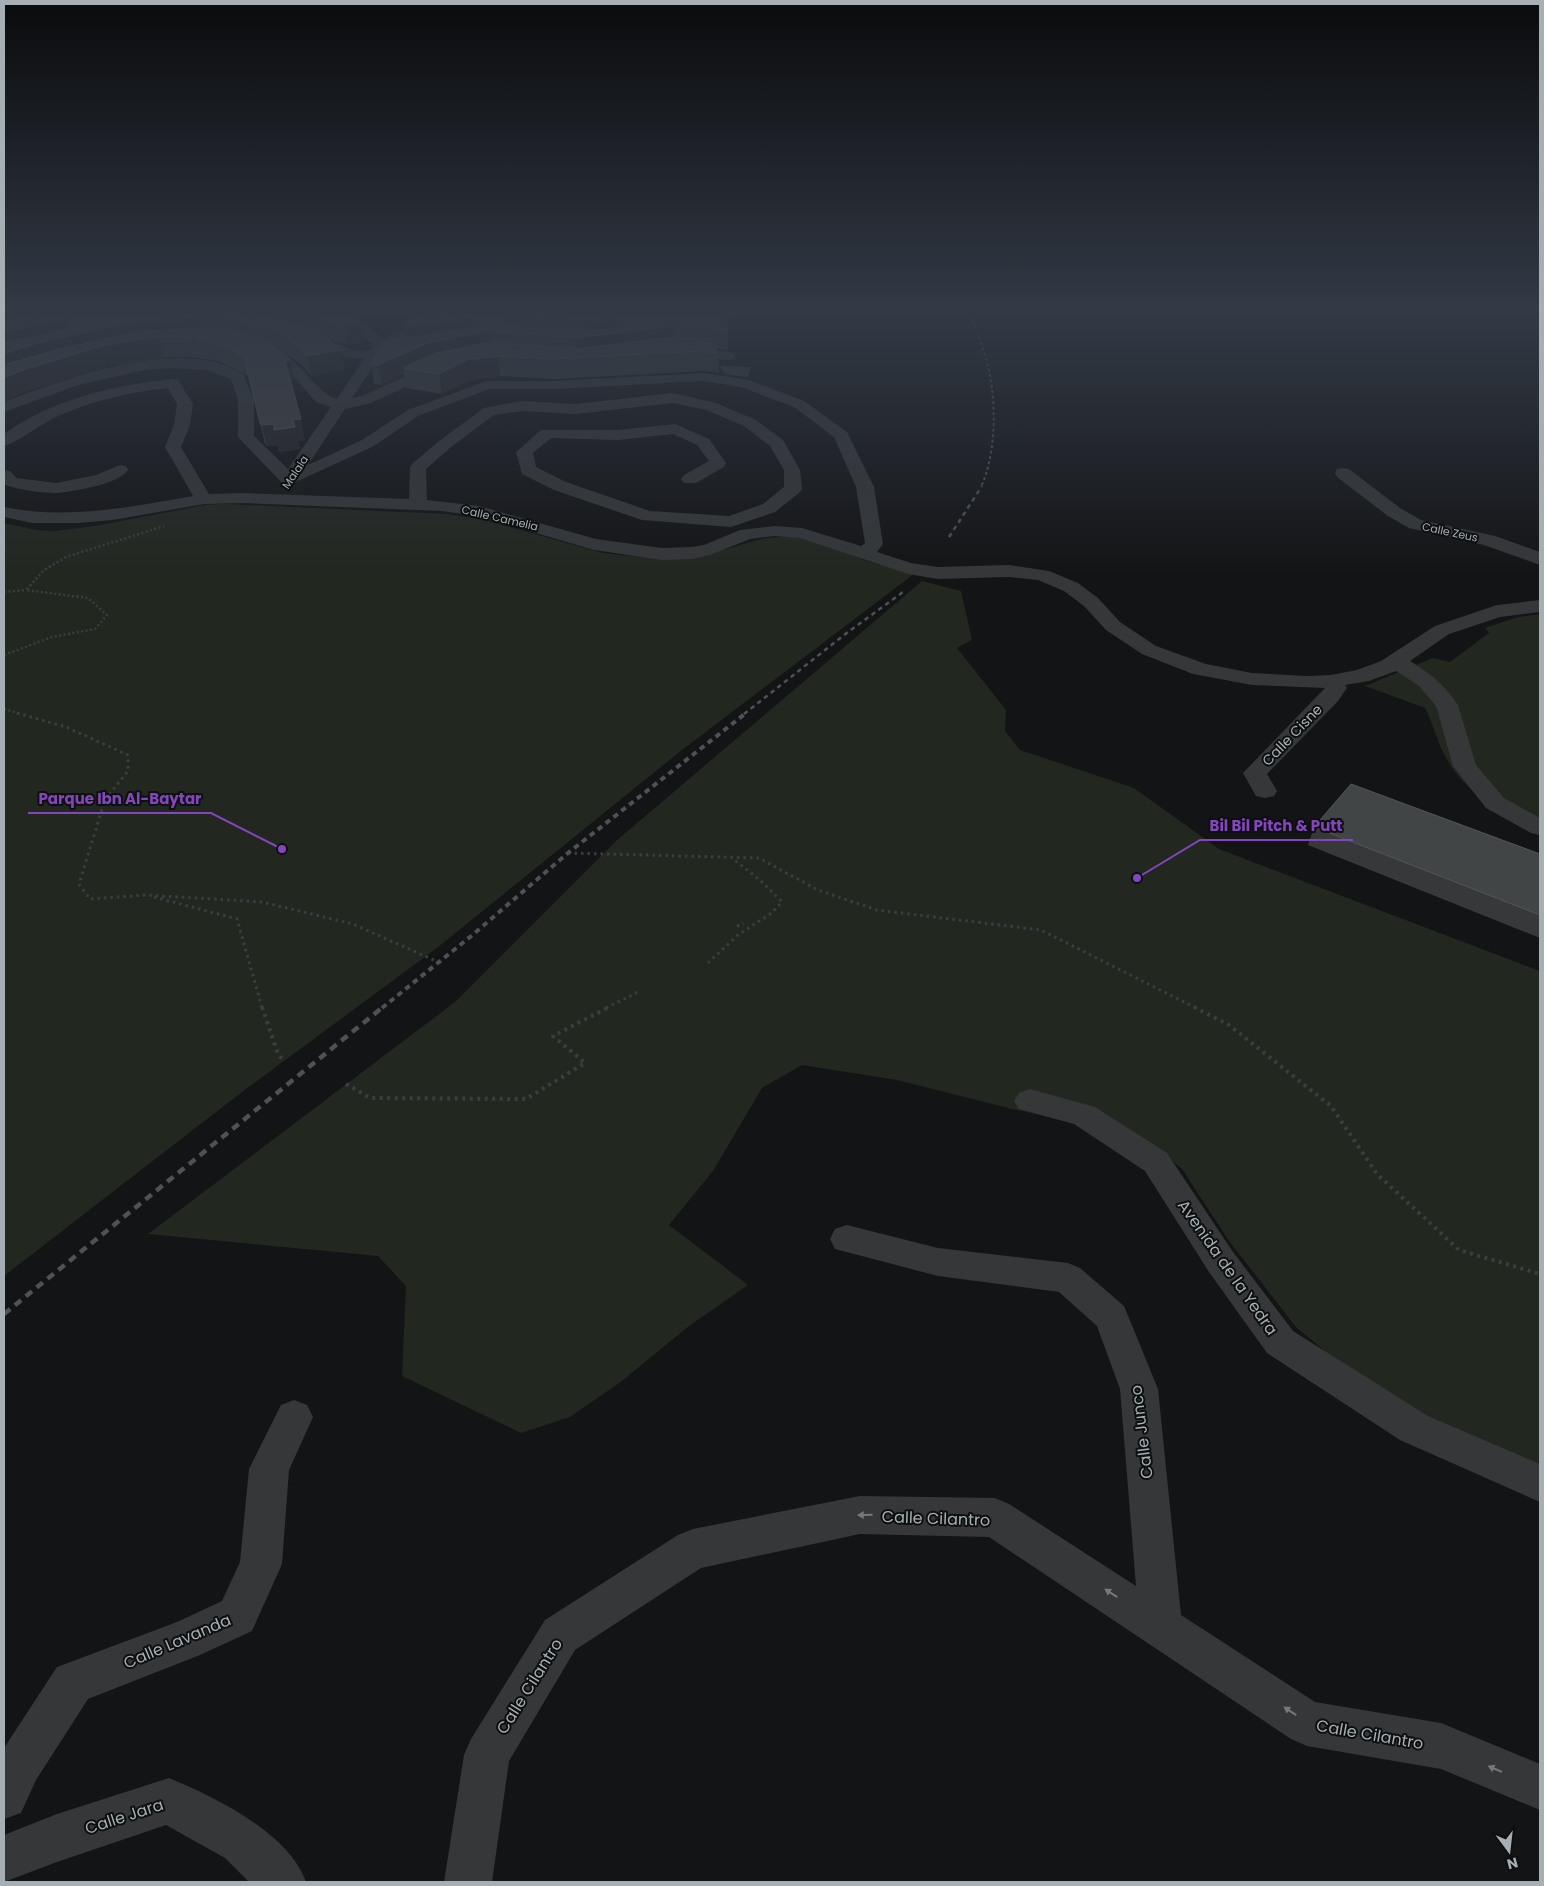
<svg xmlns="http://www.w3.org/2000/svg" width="1544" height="1886" viewBox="0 0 1544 1886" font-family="Poppins,sans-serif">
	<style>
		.green { fill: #222720 }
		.water { fill: #303d3e }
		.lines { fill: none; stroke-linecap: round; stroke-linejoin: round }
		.path-far3 { stroke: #3b3e40; stroke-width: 2; stroke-dasharray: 1 2; stroke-linecap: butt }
		.path-far2 { stroke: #3b3e40; stroke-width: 2.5; stroke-dasharray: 2 2.5; stroke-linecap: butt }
		.path-far1 { stroke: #3b3e40; stroke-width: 3; stroke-dasharray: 2.5 4; stroke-linecap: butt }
		.path { stroke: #3b3e40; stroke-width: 4; stroke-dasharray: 3 4.5; stroke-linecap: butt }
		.minor { fill: #353739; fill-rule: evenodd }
		.rail-far3 { stroke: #4e5254; stroke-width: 2; stroke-dasharray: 3 2.5; stroke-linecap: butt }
		.rail-far2 { stroke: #4e5254; stroke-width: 2.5; stroke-dasharray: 4.5 4; stroke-linecap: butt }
		.rail-far1 { stroke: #4e5254; stroke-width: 4; stroke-dasharray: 5.5 4.5; stroke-linecap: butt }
		.rail { stroke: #4e5254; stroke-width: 4.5; stroke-dasharray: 8 6; stroke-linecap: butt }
		.wall { fill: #363839 }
		.shaded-wall { fill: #232425 }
		.building { fill: #424546; stroke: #525658; fill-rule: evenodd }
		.oneway { fill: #737a7d }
		.labels { text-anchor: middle; stroke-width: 4; stroke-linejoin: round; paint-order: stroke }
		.far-street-label { font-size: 11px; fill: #a6b0b4; stroke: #0e0f10 }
		.street-label { font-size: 14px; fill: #a6b0b4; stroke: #0e0f10 }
		.near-street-label { font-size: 16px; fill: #a6b0b4; stroke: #0e0f10 }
		.leader { fill: none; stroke: #8446bd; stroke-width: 2 }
		.callout-dot { fill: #8446bd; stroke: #0e0f10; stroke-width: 2 }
		.callout-label { font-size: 15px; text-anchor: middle; font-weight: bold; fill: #8446bd; stroke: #0e0f10; stroke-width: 4; stroke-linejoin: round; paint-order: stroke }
	</style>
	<rect width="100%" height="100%" fill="#131415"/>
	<path class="green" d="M224,504L446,514L481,519L603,553L662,559L708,554L765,538L797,536L830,545L864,560L914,574L682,750L437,948L242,1092L4,1276V523L36,530L54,531L95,526L205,505Z
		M922,581L961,591L972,640L957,648L1006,710L1005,731L1020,750L1134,788L1219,849L1540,971V1471L1427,1420L1344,1367L1296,1327L1229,1241L1182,1169L1160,1151L1072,1122L1008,1108L897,1080L802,1065L762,1088L713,1171L669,1225L748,1285L689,1326L622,1381L570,1417L521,1433L402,1376L406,1286L378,1256L148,1234L455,1002L616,841Z
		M1540,614V836C1503,816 1464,793 1444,754C1436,739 1433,723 1425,708L1365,686L1433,658L1450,662L1489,633L1485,628L1518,617Z"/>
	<path class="water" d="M720,366L751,367L748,377L725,374Z"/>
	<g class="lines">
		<path class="path-far3" d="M4,313L19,311"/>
		<path class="path-far2" d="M4,592L26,590
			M4,655L52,637L95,629L107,615L88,598L26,590L44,570L66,557L164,526
			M4,709L21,714"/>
		<path class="path-far1" d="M17,713L66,727L128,755V771L105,800L79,884L90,899L146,895L262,902L353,924L438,962
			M568,853L759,858L818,890L877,910L1041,930L1196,1008
			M154,897L237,919L262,1008
			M737,926L744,924
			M708,963L738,935L770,914L782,902L760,880L733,859
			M606,1008L640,991"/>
		<path class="path" d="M262,1007L278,1054L282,1059
			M1194,1007L1229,1025L1331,1106L1377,1174L1459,1250L1540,1274
			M346,1084L370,1098L526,1099L585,1063L553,1036L609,1007"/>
		<path class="minor" d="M312,311C344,311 358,317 383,339L397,332H407L409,335L407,338L385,350L414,346L419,347L421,350L419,353L414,354L378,360L352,398L362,396L434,363H444L446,366L444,369L371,403L345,409L308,465L362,440L408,410L487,381H555L703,373L749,380L804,401L847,432L874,487L883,544L877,552L911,563L938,567L1009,565L1049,571L1078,583L1098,598L1120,622L1156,646L1206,664L1252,673L1307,676L1331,675L1357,670L1381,661L1435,626L1497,605L1540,600V612L1500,617L1449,634L1410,661C1432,675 1443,683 1458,705L1476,765L1504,798L1540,818V835L1531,833L1486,808L1453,766L1436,706L1419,686L1396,671L1369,681L1345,685L1347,688L1338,701L1267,774L1277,791L1274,796L1265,798L1256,796L1243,773L1325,688L1252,685L1193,674L1142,654L1106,630L1084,606L1064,591L1038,580L1009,577L938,579L908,574L800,538L774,536L750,539L710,555L692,559L662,560L594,550L478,516L442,511L242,503L204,504L113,520L78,523H32L4,517V507C68,520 130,507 193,496L165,447L174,425L177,404L168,388C129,392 90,401 54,418C40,425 16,443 4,446V434C53,399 114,385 173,379L178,380L193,404L190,425L181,447L209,494L242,493L409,499L410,468L412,464L439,441L484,408L521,401L576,404L673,393L716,403L756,420L783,440L800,470L802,489L799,493L775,512L731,527L642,520L554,490L522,474L516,452L541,430H618L675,424L709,439L726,463L724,467L696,483H684L681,479L684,475L709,461L697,445L673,434L618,440L551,438L533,453L536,467L566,482L650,511L729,516L763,504L784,487V470L770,446L744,426L706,410L673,403L576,414L521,411L494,415L451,447L426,469L427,500L479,506L596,539L662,548L692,547L704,545L740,530L774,526L802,528L861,546L865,543L856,487L834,437L794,407L741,387L703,381L555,389H489L418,416L374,446L289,485L283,484L238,437V400L231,379L208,370L170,368L145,370L78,385L4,412V402C63,379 151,347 215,362C225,364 234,370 243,374L254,400V436L288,469L331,407L316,402L290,372L266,356L255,353L253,350L255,347C290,338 310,391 337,399L364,359L346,357L301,339L299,336L301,333H311L353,350L370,351L374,346L348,326L313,314Z
			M694,311H742L736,315L686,320L679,316L681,313Z
			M682,347L728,352L733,353L735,356L733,359L728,360L677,354L675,351L677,348Z
			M120,465L126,466L128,470C119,484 75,491 58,493C48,494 12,489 4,484V470L10,471L17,478L56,483L96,475Z
			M1343,468L1349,469L1400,508L1421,520L1495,536L1540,552V565L1484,545L1409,528L1388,516L1337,477L1335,473L1337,469Z
			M1030,1089L1095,1107L1167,1153L1233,1252L1293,1331L1428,1416L1540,1464V1502L1400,1440L1267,1353L1209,1272L1145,1171L1074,1124L1019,1109L1014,1101L1019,1093Z
			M847,1225L938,1248L1068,1263L1080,1268L1124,1306L1158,1389L1181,1615L1315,1702L1441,1723L1540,1764V1810L1441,1769L1307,1746L1291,1739L989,1537L860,1534L701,1568L575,1650L509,1761L492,1882H444L464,1755L471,1739L545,1620L678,1535L693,1529L860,1496L995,1498L1009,1504L1136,1586L1120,1389L1097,1326L1059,1292L938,1276L835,1249L830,1239L835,1229Z
			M294,1400L307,1405L313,1417L289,1470L282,1564L252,1631L200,1655L88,1699L36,1780L21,1813L4,1819V1748L57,1667L177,1622L222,1601L240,1562L249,1469L281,1405Z
			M169,1778C215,1797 289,1833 306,1882H249L225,1858L166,1825L57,1862L4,1882V1835L57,1814Z"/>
		<path class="rail-far3" d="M970,311C977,333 988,358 991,381C996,414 995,456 981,487"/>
		<path class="rail-far2" d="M949,537L982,486
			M744,714L848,632L903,592"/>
		<path class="rail-far1" d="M382,1008L470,937L568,853L746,713"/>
		<path class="rail" d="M4,1314L383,1007"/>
	</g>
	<path class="wall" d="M52,311H347L364,341L348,345L329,339L345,369L311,376L301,364L276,348L290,360L294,380H291L305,441H298L300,449L279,452L278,446H267L265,444L248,376L219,361L190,357H163L107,366L27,391Z
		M723,311L728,331V350L716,348L718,353L719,373L703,371L555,379L500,376L470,380L442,394L406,388L404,374L382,385L374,384L371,364L407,338L404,322L429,314Z
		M1314,827L1540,854V938L1308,845Z"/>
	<path class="shaded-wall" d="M187,311H206L207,317L196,316L201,335L158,337L163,357L107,366L27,391L4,402V331L67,318L72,335L135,321Z
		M512,316L514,333L504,332L503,321Z
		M471,317L474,334L489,331L492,350L403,368L404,374L382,385L378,365L408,345L405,326Z
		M615,318L616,333L673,326L674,345L578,357L576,338L586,337L584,320Z
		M361,322L364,341L348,345L344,326Z
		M341,350L345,369L311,376L307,356Z
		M498,356L500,376L470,380L442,394L439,374L467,360Z
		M290,360L294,380L290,381L285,361Z
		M301,419L305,441H298L300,449L279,452L278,446H267L262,425Z"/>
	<path class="building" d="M52,311L232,312L273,316L320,332L341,350L307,356L297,345L272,329L221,317L196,316L135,321L46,341L4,353V343L72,328L76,325L74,320L67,318L4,331V321Z
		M296,311H347L361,322L344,326Z
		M459,311H723L728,331L704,327L673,326L576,338L489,331L427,343L378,365L371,364L385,341L472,328L480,323L471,317L405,326L404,322L429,314ZM512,316L584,320L615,318L624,323L616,328L603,330H548L506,326L503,321Z
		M196,328L220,329L261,338L284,354L290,360L285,361L301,419L293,420L295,427L274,430V424L262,425L260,423L244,356L214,342L185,337H158L101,346L20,371L4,378V365L56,350L136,332Z
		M673,337L704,338L713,340L718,353L702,351L553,359L498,356L467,360L439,374L403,368L437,353L490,342L576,349Z
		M1351,784L1540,854V915L1314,827Z"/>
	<defs><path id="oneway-solid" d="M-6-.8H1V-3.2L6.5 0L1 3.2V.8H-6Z" transform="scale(1.25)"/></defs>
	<g class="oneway">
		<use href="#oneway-solid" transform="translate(865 1515) rotate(179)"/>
		<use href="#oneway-solid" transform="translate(1111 1593) rotate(-147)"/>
		<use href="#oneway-solid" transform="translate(1290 1711) rotate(-146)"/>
		<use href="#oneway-solid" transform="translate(1495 1769) rotate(-157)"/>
	</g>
	<linearGradient id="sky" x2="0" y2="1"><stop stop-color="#0a0b0c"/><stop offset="0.54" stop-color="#333a46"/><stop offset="1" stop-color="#333a46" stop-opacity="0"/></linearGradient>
	<rect width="1544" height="575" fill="url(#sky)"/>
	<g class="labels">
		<g class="far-street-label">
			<text transform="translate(295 472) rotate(-56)" y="4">Malala</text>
			<text transform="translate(500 518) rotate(13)" y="4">Calle Camelia</text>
			<text transform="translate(1450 532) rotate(12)" y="4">Calle Zeus</text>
		</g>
		<g class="street-label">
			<text transform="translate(1292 735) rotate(-46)" y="5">Calle Cisne</text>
		</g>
		<g class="near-street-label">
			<text transform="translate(1228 1267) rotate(55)" y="6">Avenida de la Yedra</text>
			<text transform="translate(1141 1432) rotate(-97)" y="6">Calle Junco</text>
			<text transform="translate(936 1518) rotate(2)" y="6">Calle Cilantro</text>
			<text transform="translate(177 1641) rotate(-23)" y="6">Calle Lavanda</text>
			<text transform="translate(529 1686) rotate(-58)" y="6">Calle Cilantro</text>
			<text transform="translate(1370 1734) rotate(10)" y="6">Calle Cilantro</text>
			<text transform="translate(124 1816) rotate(-18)" y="6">Calle Jara</text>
		</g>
	</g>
	<path class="leader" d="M282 849L211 813H28M1137 878L1200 840H1353"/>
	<g class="callout-dot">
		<circle cx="282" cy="849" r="5"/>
		<circle cx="1137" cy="878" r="5"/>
	</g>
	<g class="callout-label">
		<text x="120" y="804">Parque Ibn Al-Baytar</text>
		<text x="1276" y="831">Bil Bil Pitch &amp; Putt</text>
	</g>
	<rect width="1544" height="1886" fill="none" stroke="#a6b0b4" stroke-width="10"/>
	<g transform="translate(1509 1851) rotate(165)" stroke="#0e0f10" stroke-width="4" paint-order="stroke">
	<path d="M0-4L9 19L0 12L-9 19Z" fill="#a6b0b4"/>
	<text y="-8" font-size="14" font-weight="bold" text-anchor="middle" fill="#a6b0b4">N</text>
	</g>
</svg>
